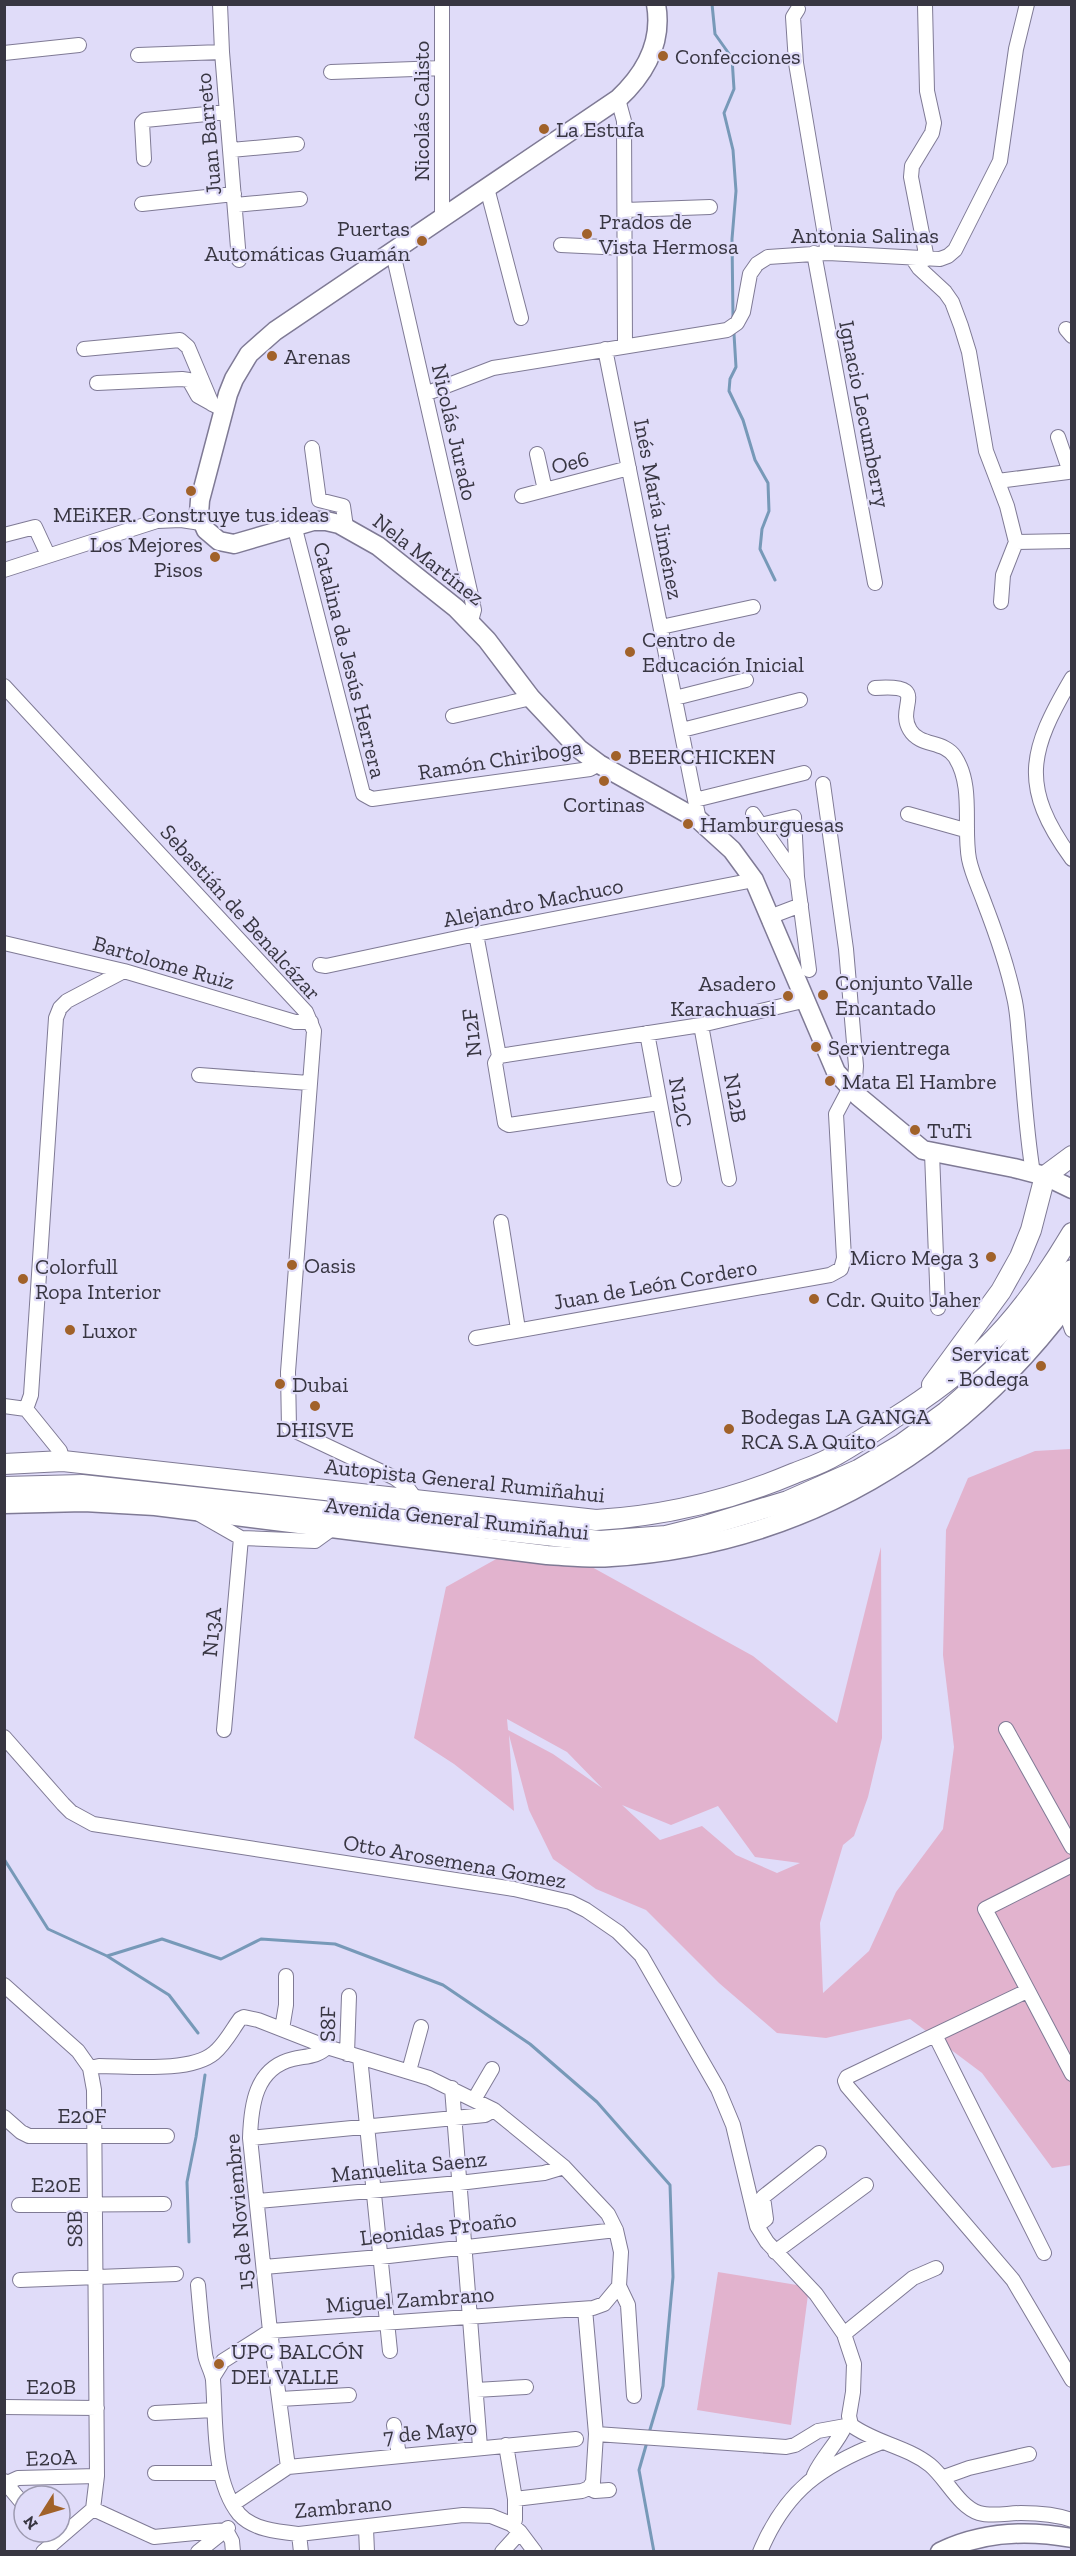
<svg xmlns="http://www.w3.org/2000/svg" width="1076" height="2556" viewBox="0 0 1076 2556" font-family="'Zilla Slab',serif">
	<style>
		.green { fill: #e2b3ce; fill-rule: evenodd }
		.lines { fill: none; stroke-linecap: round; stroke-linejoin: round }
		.stream { stroke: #7799b8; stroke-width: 3 }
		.minor-casing { stroke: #7f7a95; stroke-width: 16 }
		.major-casing { stroke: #7f7a95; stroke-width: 21 }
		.highway-casing { stroke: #7f7a95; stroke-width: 22 }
		.minor { stroke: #fff; stroke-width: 14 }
		.major { stroke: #fff; stroke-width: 18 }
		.highway { stroke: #fff; stroke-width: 20 }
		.poi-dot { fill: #a1622a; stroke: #e0dcf9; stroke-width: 2 }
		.labels { text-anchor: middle; stroke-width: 4.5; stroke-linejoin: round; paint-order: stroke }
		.poi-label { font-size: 22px; fill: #383642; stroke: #e0dcf9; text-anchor: start }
		.street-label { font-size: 22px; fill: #383642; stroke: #e0dcf9 }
	</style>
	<rect width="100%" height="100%" fill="#e0dcf9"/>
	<path class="green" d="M1071,1449V2165L1052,2168L982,2073L910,2019L826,2038L777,2033L719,1983L646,1910L596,1889L553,1859L529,1810L509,1735L514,1811L454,1764L414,1738L446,1587L498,1558L590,1566L753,1656L837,1723L881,1547L882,1738L868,1797L854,1836L843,1845L820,1923L823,1993L869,1951L896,1892L943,1829L954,1747L943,1655L946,1530L968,1478L1035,1451ZM507,1719L567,1752L602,1788L553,1754L508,1730ZM622,1805L671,1825L718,1806L755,1857L800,1863L777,1873L736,1855L702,1826L660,1840Z
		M718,2272L809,2287L791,2425L697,2410Z"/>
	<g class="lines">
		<path class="stream" d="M712,4L715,34L732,58L734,89L724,113L733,150L736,191L732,239L733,317
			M734,334L736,367L730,379L729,391L743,420L755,460L768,483L769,511L762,529L760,549L775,580
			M4,1859L48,1929L107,1956L162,1939L221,1959L261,1939L335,1944L443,1985L530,2044L597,2102L670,2185L673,2277L663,2386L649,2433
			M107,1956L169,1995L198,2033
			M189,2242L187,2182L196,2137L205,2075
			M647,2442L639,2470L654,2552"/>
		<defs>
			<path id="minor" d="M220,4L222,52L239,260
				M442,4V217
				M925,5L927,91L934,123L932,133L912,166L911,177L927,259
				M798,9L793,17L796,63L828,253
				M4,53L79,45
				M138,55L222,52
				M331,72L442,68
				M618,99L624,121L625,345
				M231,150L297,144
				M144,159L142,123L145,120L227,112
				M487,188L521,318
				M142,204L234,194
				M235,205L300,199
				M625,210L710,207
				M561,245L625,248
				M393,253L472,600L474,610L471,621
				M814,253L875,583
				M913,259L919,268L945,292L952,302L961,326L969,352L986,451L1007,506L1016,542
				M1066,329L1072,336
				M84,349L180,340L188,347L212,404
				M605,349L699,820
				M97,383L182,379L189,380L198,396L216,406
				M425,394L493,368L727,330L737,323L743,312L750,274L757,264L768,257L828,253L940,259L948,256L955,250L1000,161L1016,49L1027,4
				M312,448L319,500L343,506L346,527
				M537,454L545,490
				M998,481L1068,472L1069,469L1058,437
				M522,496L629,468
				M294,525L363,794L372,799L590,769L599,764
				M4,535L35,527L48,555
				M1016,542L1072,541
				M4,570L157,521L181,520L201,523
				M1001,602L1003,575L1016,542
				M661,627L753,607
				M1072,678C1029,751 1019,786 1072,859
				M4,686L306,1012L314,1031L288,1372L289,1428L395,1478L406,1486L418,1502
				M875,688C932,684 895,706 910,730C920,747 944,740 955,757C974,786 963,827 969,859C972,874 979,888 984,902C996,933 1007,964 1014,997C1018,1013 1018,1030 1020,1047C1024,1089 1026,1131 1033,1173
				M675,698L746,680
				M453,716L531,698
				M682,730L800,700
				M695,800L804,773
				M753,814L797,877L809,970
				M908,814L965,830
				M761,825L794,817L797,877
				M772,916L801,905
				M476,934L499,1056L495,1063L505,1123L509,1125L659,1103
				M4,943L124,971L295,1022H311
				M320,965L326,966L476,934L754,880
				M701,1025L729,1179
				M647,1033L674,1179
				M499,1056L701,1025L807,1000
				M199,1075L309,1083
				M932,1153L938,1308
				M501,1222L518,1329
				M1064,1307L1072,1330
				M476,1338L830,1275L841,1269L844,1258L836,1114L855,1078L856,1066L846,949L823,784
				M4,1406L26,1409
				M26,1409L31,1395L56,1018L60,1008L67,1001L124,971
				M26,1409L60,1451L63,1461
				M199,1514L241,1538L315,1541L333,1528
				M1006,1729L1072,1847
				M224,1730L241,1538
				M4,1737L63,1804L71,1812L93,1824L514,1889L570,1902L586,1910L618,1932L641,1955L718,2089L733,2125L757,2226L767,2242L816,2294L844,2334L854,2364L853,2392L849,2416L851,2425C875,2443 906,2446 930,2465C946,2478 959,2507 979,2513C992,2517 1008,2513 1021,2513C1038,2513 1055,2514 1072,2520
				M1072,1865L985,1909L1072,2074
				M4,1985L78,2051L90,2068L94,2090L97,2476L93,2509
				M1027,1991L847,2077L845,2081L847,2086L1013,2280L1072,2380
				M282,2029L286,2005V1976
				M935,2035L1044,2253
				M347,2054L349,1996
				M360,2057L390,2351
				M90,2068L99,2066C129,2066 190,2073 214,2053C225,2044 232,2030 240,2019L244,2017L258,2020L327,2047L429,2078L494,2110L564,2167L608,2214L616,2230L621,2252L619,2286
				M409,2071L421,2027
				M452,2088L480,2447
				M475,2098L492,2069
				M4,2117L21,2132L29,2136H167
				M250,2138L485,2115L494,2110
				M258,2201L459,2183L544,2173L564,2167
				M19,2205L164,2204
				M757,2226L766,2219L763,2197L819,2153
				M775,2252L866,2185
				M264,2267L380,2257L616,2230
				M20,2280L176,2274
				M198,2285C200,2308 202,2331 205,2354C206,2363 212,2371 213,2380C216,2421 212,2480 239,2514C253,2530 280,2532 299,2534L463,2515L491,2516L511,2524L520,2532L535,2552
				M619,2286L628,2305L634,2396
				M844,2334L913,2278L936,2268
				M213,2377L223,2361L270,2331L593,2308L604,2304L619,2286
				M476,2390L526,2387
				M280,2399L349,2395
				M4,2407L97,2408
				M155,2413L214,2410
				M394,2425L399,2455
				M596,2434L786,2447L795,2445L818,2431L851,2425
				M506,2445L515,2499V2520L511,2524
				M288,2467L270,2331L250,2138C251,2106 255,2068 293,2059C305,2056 318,2057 327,2047
				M155,2473H221
				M814,2475C822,2457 837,2444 845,2426
				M944,2477L969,2468L1029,2454
				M4,2481L24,2505
				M7,2483L18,2478L97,2476
				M589,2488L595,2491L609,2490
				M515,2499L582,2491L589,2488L593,2482L596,2434L585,2309
				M233,2504L288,2467L576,2439
				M93,2509L154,2537L226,2530L232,2541L233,2552
				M366,2528L367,2552
				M299,2534L301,2552
				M43,2552L93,2509
				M198,2552L228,2528
				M502,2552L520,2532
				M760,2552C786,2490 821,2466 882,2442"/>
			<path id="major" d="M656,4C663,43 645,74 618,99L275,331L249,354L234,379L228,394L200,500L199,514L206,530L219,541L234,544L313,521H326L339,524L378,546L456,608L487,640L531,698L579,749L599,764L699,820L732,850L754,880L836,1072L858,1096L923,1150L1014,1168L1045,1176L1072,1189
				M4,1504L84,1502L155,1506L547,1555C568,1556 590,1559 611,1557C802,1545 959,1451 1072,1298
				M940,2552C981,2532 1028,2530 1072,2538"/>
			<path id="highway" d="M932,1385L1001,1291L1020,1257L1031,1230L1045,1176L1072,1156
				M4,1464L63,1461L596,1520C665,1516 731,1500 795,1473C808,1468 823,1463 836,1455C856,1444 875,1431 894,1418C926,1398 957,1376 984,1349C1019,1316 1047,1275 1072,1233
				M4,1487L82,1485L600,1541L666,1536L702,1527L788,1501L858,1470L902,1444L946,1412L1000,1364L1038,1318L1072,1270"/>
		</defs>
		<use href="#minor" class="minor-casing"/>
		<use href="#major" class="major-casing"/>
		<use href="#highway" class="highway-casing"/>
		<use href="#minor" class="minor"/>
		<use href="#major" class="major"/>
		<use href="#highway" class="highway"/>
	</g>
	<g class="poi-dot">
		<circle cx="663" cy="56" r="6"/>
		<circle cx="544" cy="129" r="6"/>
		<circle cx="587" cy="234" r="6"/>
		<circle cx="422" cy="241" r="6"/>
		<circle cx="272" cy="356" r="6"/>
		<circle cx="191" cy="491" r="6"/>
		<circle cx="215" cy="557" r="6"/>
		<circle cx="630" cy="652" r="6"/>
		<circle cx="616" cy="756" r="6"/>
		<circle cx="604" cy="781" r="6"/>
		<circle cx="688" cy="824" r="6"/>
		<circle cx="823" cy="995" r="6"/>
		<circle cx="788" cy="996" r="6"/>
		<circle cx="816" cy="1047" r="6"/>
		<circle cx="830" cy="1081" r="6"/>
		<circle cx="915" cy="1130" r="6"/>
		<circle cx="991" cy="1257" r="6"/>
		<circle cx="292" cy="1265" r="6"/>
		<circle cx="23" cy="1279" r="6"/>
		<circle cx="814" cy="1299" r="6"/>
		<circle cx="70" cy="1330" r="6"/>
		<circle cx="1041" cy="1366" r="6"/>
		<circle cx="280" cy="1384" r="6"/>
		<circle cx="315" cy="1406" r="6"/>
		<circle cx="729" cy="1429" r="6"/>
		<circle cx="219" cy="2364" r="6"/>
	</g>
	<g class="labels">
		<g class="poi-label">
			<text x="675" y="64">Confecciones</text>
			<text x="556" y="137">La Estufa</text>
			<text x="599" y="229">Prados de<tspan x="599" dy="25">Vista Hermosa</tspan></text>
			<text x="410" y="236" text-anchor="end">Puertas<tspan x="410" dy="25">Automáticas Guamán</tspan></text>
			<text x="284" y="364">Arenas</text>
			<text x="191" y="522" text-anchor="middle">MEiKER. Construye tus ideas</text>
			<text x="203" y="552" text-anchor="end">Los Mejores<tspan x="203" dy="25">Pisos</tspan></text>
			<text x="642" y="647">Centro de<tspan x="642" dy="25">Educación Inicial</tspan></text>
			<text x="628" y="764">BEERCHICKEN</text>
			<text x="604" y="812" text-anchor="middle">Cortinas</text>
			<text x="700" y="832">Hamburguesas</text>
			<text x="835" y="990">Conjunto Valle<tspan x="835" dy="25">Encantado</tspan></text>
			<text x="776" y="991" text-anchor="end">Asadero<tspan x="776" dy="25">Karachuasi</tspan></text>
			<text x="828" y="1055">Servientrega</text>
			<text x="842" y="1089">Mata El Hambre</text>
			<text x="927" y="1138">TuTi</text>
			<text x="979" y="1265" text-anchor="end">Micro Mega 3</text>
			<text x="304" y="1273">Oasis</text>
			<text x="35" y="1274">Colorfull<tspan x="35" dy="25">Ropa Interior</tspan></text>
			<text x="826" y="1307">Cdr. Quito Jaher</text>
			<text x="82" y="1338">Luxor</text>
			<text x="1029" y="1361" text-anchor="end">Servicat<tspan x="1029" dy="25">- Bodega</tspan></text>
			<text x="292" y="1392">Dubai</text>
			<text x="741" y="1424">Bodegas LA GANGA<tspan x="741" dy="25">RCA S.A Quito</tspan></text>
			<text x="315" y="1437" text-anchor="middle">DHISVE</text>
			<text x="231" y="2359">UPC BALCÓN<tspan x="231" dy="25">DEL VALLE</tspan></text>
		</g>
		<g class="street-label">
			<text transform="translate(421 111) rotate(-90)" y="8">Nicolás Calisto</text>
			<text transform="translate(208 134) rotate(-95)" y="8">Juan Barreto</text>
			<text x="865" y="243">Antonia Salinas</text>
			<text transform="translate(865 414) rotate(79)" y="8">Ignacio Lecumberry</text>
			<text transform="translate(455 432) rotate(77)" y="8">Nicolás Jurado</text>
			<text transform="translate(570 462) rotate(-14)" y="8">Oe6</text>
			<text transform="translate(659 509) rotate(79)" y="8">Inés María Jiménez</text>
			<text transform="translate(429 559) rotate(38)" y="8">Nela Martínez</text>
			<text transform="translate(350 660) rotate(76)" y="8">Catalina de Jesús Herrera</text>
			<text transform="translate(500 759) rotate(-9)" y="8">Ramón Chiriboga</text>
			<text transform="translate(533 902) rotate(-11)" y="8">Alejandro Machuco</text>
			<text transform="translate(241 912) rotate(48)" y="8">Sebastián de Benalcázar</text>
			<text transform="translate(164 962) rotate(16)" y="8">Bartolome Ruiz</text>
			<text transform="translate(471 1033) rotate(-96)" y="8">N12F</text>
			<text transform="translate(736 1098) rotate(80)" y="8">N12B</text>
			<text transform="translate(681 1102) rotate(80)" y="8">N12C</text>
			<text transform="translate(655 1284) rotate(-10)" y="8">Juan de León Cordero</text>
			<text transform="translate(465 1480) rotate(6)" y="8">Autopista General Rumiñahui</text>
			<text transform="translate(457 1518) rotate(6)" y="8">Avenida General Rumiñahui</text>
			<text transform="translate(211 1632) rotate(-85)" y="8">N13A</text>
			<text transform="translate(455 1861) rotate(10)" y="8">Otto Arosemena Gomez</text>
			<text transform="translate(327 2024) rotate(-89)" y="8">S8F</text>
			<text x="82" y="2123">E20F</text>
			<text transform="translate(409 2166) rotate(-6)" y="8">Manuelita Saenz</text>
			<text x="56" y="2192">E20E</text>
			<text transform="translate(238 2212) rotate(-95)" y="8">15 de Noviembre</text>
			<text transform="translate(438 2228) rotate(-7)" y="8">Leonidas Proaño</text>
			<text transform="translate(74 2229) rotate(-91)" y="8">S8B</text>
			<text transform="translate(410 2299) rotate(-4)" y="8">Miguel Zambrano</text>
			<text x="51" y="2394">E20B</text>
			<text transform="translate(430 2431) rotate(-6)" y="8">7 de Mayo</text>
			<text transform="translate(51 2457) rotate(-2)" y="8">E20A</text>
			<text transform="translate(343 2506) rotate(-5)" y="8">Zambrano</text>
		</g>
	</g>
	<rect width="1076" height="2556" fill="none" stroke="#383642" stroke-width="12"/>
	<g transform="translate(42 2514) rotate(233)"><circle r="28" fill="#e0dcf9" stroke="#9d9ab0" stroke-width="1.5"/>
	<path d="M0-4.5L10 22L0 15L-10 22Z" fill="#a1622a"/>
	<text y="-9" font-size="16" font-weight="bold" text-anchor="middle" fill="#383642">N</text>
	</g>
</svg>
